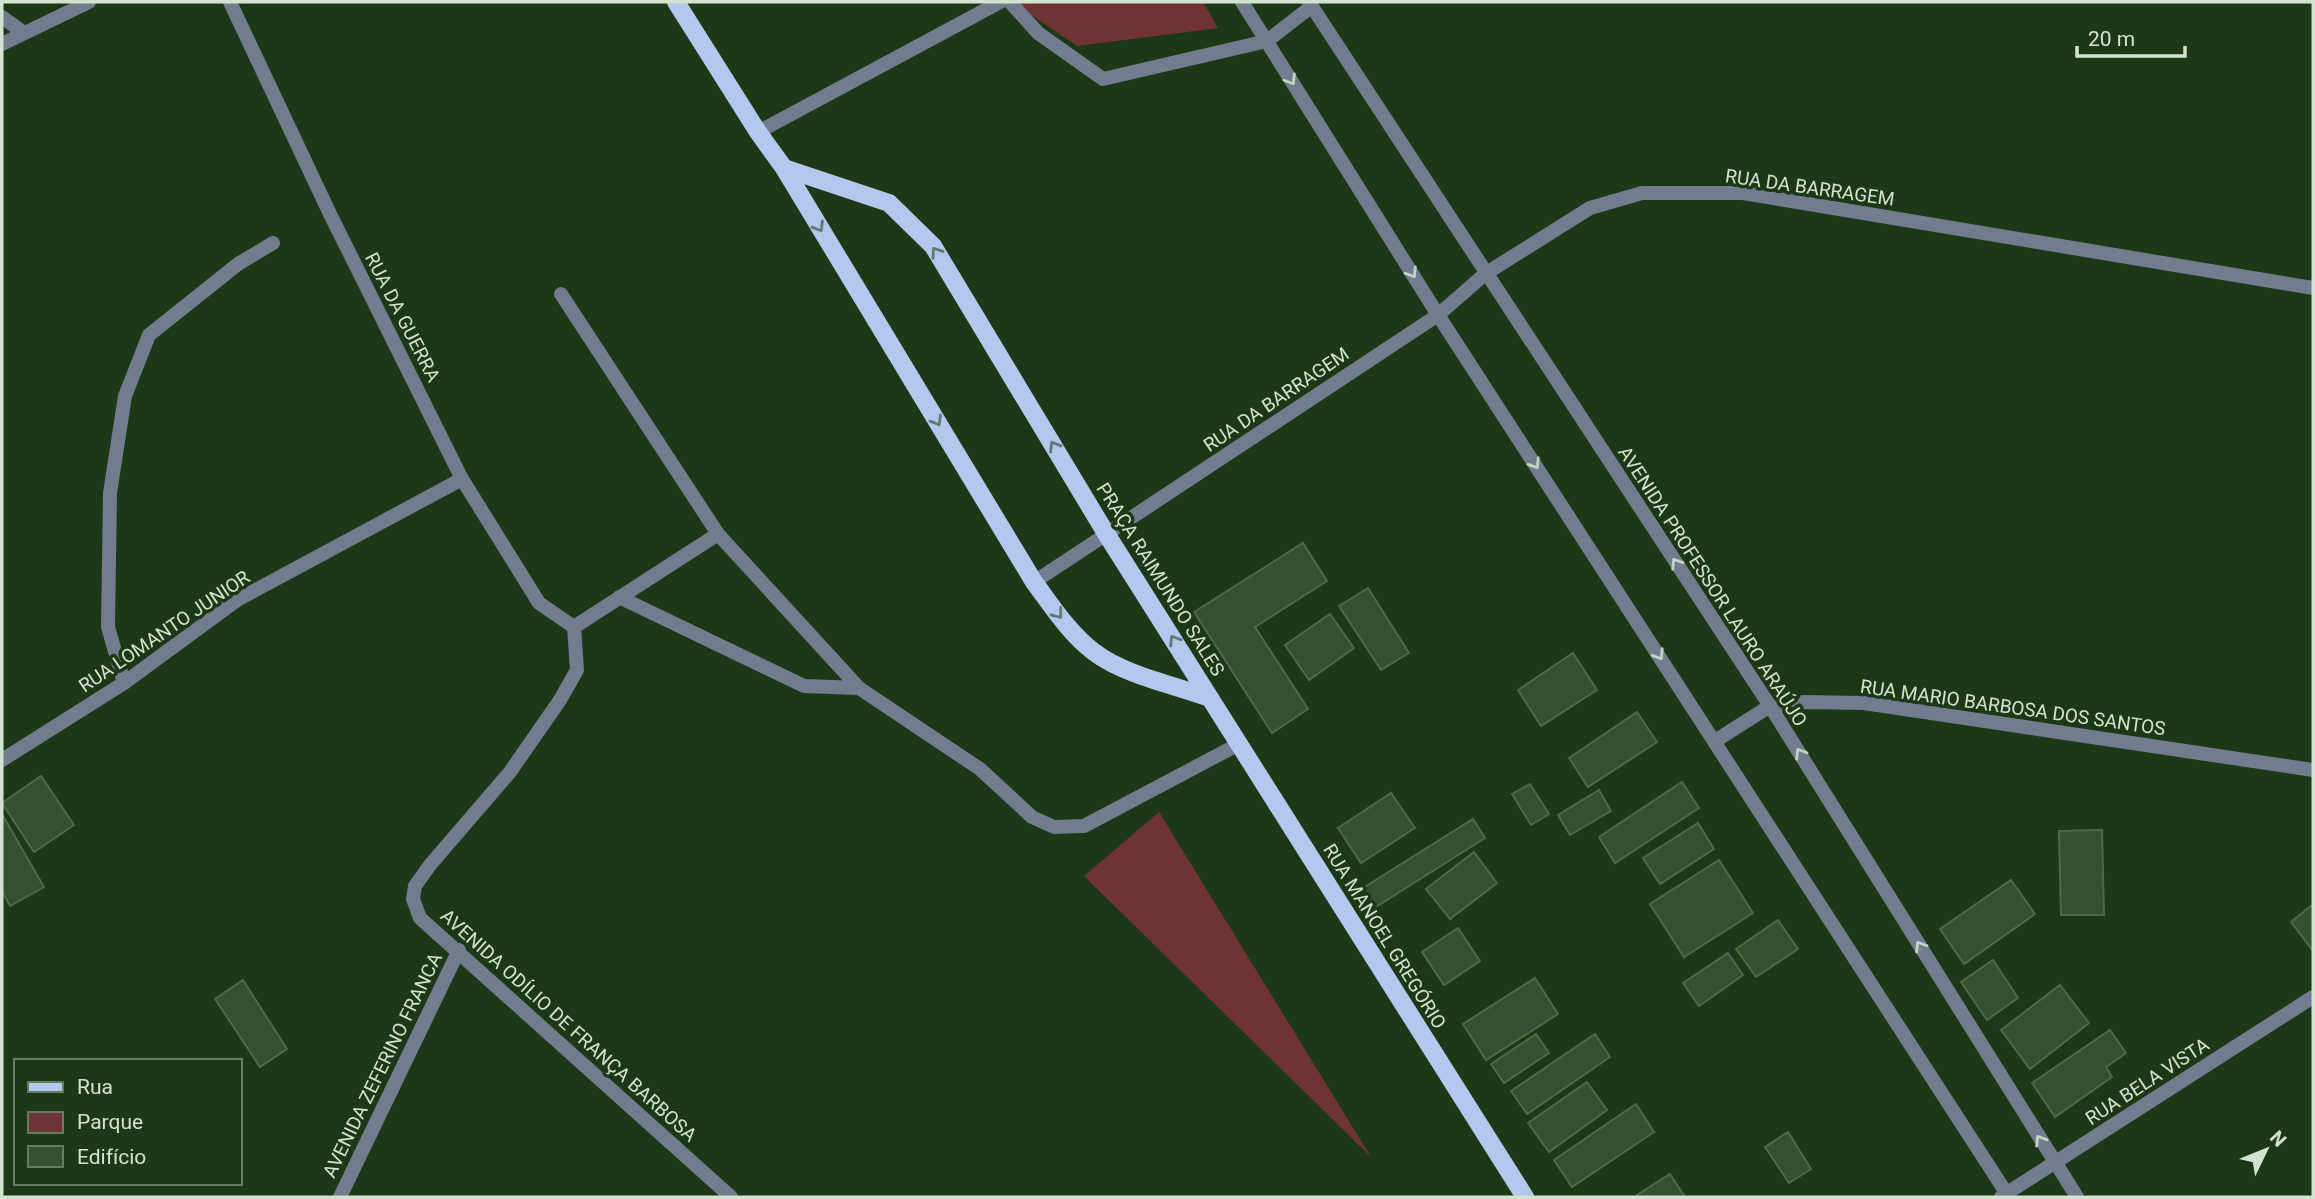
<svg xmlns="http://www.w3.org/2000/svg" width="2315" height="1199" viewBox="0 0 2315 1199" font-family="Roboto,sans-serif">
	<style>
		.green { fill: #703334 }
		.building { fill: #34512f; stroke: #4c6a46; stroke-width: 2 }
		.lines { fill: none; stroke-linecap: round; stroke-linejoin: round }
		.minor { stroke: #717c8e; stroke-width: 14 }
		.tertiary { stroke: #717c8e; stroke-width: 14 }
		.primary { stroke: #b2c8ec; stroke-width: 18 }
		.oneway { stroke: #c3d4c5 }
		.oneway2 { stroke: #607976 }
		.labels { text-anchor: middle; stroke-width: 7; stroke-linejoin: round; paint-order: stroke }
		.street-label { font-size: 19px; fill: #d2e3cf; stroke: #1c3816 }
	</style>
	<rect width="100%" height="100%" fill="#1c3816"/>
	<path class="green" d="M1016,2H1203L1218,28L1077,46L1016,5Z
		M1159,812L1371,1157L1084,876Z"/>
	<path class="building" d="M1303,543L1327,581L1255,627L1308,709L1272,733L1194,612Z
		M1368,588L1409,653L1381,670L1339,606Z
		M1330,614L1354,648L1309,680L1285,645Z
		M1573,653L1597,690L1541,726L1518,690Z
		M1637,712L1657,742L1588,787L1569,758Z
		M41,776L74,825L34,852L2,803Z
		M1682,782L1699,808L1615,863L1599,837Z
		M1530,784L1549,814L1531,825L1512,794Z
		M1599,790L1611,811L1570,835L1558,815Z
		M1391,793L1415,828L1361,863L1338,828Z
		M2,814L44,887L10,906L2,891Z
		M1473,819L1485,838L1376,907L1363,888Z
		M1698,823L1714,849L1660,884L1643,858Z
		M2102,830L2104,915H2061L2059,831Z
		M1474,852L1497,883L1450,919L1426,889Z
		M1719,860L1753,913L1684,957L1650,904Z
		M2011,880L2035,914L1964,964L1940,929Z
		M2313,904V951L2291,922Z
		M1778,920L1798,949L1756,977L1736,949Z
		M1458,928L1480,961L1444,985L1422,952Z
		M1728,953L1743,975L1699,1006L1683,983Z
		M1993,960L2018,998L1987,1020L1961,982Z
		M1535,978L1558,1014L1486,1060L1463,1024Z
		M243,980L287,1049L260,1067L215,999Z
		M2060,985L2089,1023L2030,1069L2001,1030Z
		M2110,1030L2126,1053L2106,1067L2112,1077L2055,1117L2032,1083Z
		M1536,1034L1549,1053L1504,1083L1491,1064Z
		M1595,1034L1610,1057L1527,1114L1511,1091Z
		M1587,1082L1607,1110L1549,1152L1528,1123Z
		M1636,1104L1654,1132L1572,1187L1554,1160Z
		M1788,1132L1811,1169L1789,1183L1765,1147Z
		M1670,1174L1685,1197H1634Z"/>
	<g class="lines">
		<path class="minor" d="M230,2L330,214L462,479L539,603L574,627
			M1010,2L1038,33L1103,79L1267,41L1312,6
			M2,17L24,33
			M758,132L1000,2
			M561,294L718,534L859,688L980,769L1032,817L1054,827L1084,826L1239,744
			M1034,582L1438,315L1485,274L1590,208L1642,193H1743L2313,288
			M619,597L804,686L859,688
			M574,627L577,670L560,700L510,772L430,865L415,886L413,899L420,918L731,1197
			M574,627L718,534
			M124,683L108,627L110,493L125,396L149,335L238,264L273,243
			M1715,741L1770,706L1805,702L1864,703L2313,770
			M2,760L124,683L237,600L462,479
			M340,1197L459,950
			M2001,1197L2313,997"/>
		<path class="tertiary" d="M1242,2L1438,315L2009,1197
			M1309,2L1770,706L2077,1197
			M2,44L89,2"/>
		<path class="primary" d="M676,2L758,132L784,168L1034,582C1052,606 1069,633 1094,652C1124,675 1174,685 1210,698
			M784,168L889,203L933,246L1107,535L1525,1197"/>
	</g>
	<defs><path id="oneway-chevron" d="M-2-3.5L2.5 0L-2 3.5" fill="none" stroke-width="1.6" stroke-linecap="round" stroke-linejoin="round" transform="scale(1.75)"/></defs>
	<g class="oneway">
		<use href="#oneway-chevron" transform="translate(1291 80) rotate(58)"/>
		<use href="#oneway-chevron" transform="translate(1412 273) rotate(58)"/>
		<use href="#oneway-chevron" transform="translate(1535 464) rotate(57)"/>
		<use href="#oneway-chevron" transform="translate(1676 563) rotate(-123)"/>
		<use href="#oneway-chevron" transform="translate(1659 655) rotate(57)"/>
		<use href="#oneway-chevron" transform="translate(1800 753) rotate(-122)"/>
		<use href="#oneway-chevron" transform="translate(1920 946) rotate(-122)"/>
		<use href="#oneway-chevron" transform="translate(2040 1140) rotate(-122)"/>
	</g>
	<g class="oneway2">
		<use href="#oneway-chevron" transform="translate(819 227) rotate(59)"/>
		<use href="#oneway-chevron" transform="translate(936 252) rotate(-125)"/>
		<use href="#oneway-chevron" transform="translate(937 421) rotate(59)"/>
		<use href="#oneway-chevron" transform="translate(1054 446) rotate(-121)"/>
		<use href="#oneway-chevron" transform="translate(1058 614) rotate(53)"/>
		<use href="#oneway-chevron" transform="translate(1174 640) rotate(-122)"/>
	</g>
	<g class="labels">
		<g class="street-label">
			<text transform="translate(1810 187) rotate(8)" y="7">RUA DA BARRAGEM</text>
			<text transform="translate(403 317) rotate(63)" y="7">RUA DA GUERRA</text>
			<text transform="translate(1276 399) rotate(-34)" y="7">RUA DA BARRAGEM</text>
			<text transform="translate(1161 579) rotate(58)" y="7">PRAÇA RAIMUNDO SALES</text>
			<text transform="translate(1713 586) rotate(57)" y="7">AVENIDA PROFESSOR LAURO ARAÚJO</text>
			<text transform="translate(164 631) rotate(-34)" y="7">RUA LOMANTO JUNIOR</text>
			<text transform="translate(2013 707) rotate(8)" y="7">RUA MARIO BARBOSA DOS SANTOS</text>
			<text transform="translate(1385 936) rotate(58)" y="7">RUA MANOEL GREGÓRIO</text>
			<text transform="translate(569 1025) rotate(42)" y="7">AVENIDA ODÍLIO DE FRANÇA BARBOSA</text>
			<text transform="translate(382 1065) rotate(-64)" y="7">AVENIDA ZEFERINO FRANCA</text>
			<text transform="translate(2147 1081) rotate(-33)" y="7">RUA BELA VISTA</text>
		</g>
	</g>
	<rect width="2315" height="1199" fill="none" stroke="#d2e3cf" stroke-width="7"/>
	<rect x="14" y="1059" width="228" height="126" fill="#1c3816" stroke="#657c60" stroke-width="2"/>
	<rect x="28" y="1082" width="35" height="10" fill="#b2c8ec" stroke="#657c60" stroke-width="2"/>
	<text x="77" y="1094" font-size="21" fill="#d2e3cf">Rua</text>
	<rect x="28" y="1112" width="35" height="21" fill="#703334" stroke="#657c60" stroke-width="2"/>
	<text x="77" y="1129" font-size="21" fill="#d2e3cf">Parque</text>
	<rect x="28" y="1146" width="35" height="21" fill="#34512f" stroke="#657c60" stroke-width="2"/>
	<text x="77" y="1164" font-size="21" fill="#d2e3cf">Edifício</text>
	<g transform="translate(2266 1150) rotate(47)" stroke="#1c3816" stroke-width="5" paint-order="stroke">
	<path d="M0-5L12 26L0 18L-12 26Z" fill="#d2e3cf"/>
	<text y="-10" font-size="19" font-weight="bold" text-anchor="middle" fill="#d2e3cf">N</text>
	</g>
	<path d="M2077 46v10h108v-10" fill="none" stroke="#d2e3cf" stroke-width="3.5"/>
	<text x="2088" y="46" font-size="21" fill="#d2e3cf" stroke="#1c3816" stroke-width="5" paint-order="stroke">20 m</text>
</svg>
